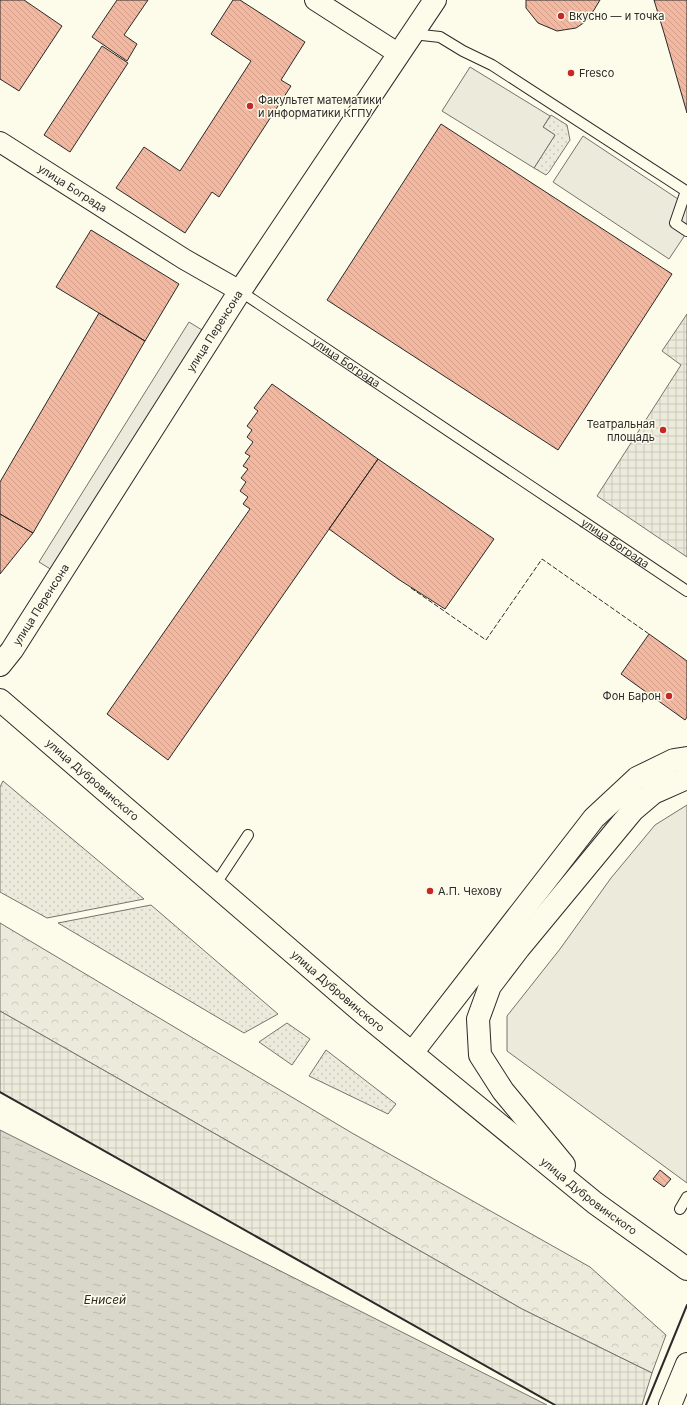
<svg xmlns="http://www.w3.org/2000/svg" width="687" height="1405" viewBox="0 0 687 1405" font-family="Inter,sans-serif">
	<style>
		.grass { fill: url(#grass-dots); stroke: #74746e }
		.park { fill: url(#park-crowns); stroke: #74746e }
		.parking { fill: #eceadb; stroke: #74746e }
		.plaza { fill: url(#plaza-grid); stroke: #74746e }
		.water { fill: url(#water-ripples); stroke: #74746e }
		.building { fill: url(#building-back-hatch); stroke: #2b2b2b }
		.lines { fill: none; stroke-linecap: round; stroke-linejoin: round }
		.service-casing { stroke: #2b2b2b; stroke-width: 12 }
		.minor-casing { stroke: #2b2b2b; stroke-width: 22 }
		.tertiary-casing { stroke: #2b2b2b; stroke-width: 24 }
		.secondary-casing { stroke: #2b2b2b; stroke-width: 24 }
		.trunk-casing { stroke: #2b2b2b; stroke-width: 24 }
		.service { stroke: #fdfbea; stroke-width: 10 }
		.minor { stroke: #fdfbea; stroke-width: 20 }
		.tertiary { stroke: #fdfbea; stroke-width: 22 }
		.secondary { stroke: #fdfbea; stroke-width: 22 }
		.trunk { stroke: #fdfbea; stroke-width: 22 }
		.fence { stroke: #2b2b2b; stroke-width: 1; stroke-dasharray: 5 2; stroke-linecap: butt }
		.wall { stroke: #2b2b2b; stroke-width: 2 }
		.poi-dot { fill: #c62828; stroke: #fdfbea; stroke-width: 1.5 }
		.labels { text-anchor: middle; stroke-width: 3; stroke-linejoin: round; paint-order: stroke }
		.poi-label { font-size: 11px; fill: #2b2b2b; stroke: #fdfbea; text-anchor: start }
		.street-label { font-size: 11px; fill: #2b2b2b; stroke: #fdfbea }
		.water-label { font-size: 12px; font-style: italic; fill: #2b2b2b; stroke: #fdfbea }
	</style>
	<defs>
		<pattern id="grass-dots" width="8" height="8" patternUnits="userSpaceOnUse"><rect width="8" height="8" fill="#ecebdb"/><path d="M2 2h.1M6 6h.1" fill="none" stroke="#cbcabc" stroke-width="1.8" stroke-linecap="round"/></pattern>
		<pattern id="park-crowns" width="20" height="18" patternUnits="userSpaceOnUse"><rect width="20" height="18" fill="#ecebdb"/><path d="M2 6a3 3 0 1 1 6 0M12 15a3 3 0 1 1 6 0" fill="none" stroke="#cbcabc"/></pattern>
		<pattern id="plaza-grid" width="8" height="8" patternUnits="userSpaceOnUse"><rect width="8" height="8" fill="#eceadb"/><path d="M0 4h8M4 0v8" fill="none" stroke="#cbc9bc"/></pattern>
		<pattern id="water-ripples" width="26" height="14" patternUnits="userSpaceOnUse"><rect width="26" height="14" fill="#d8d7c9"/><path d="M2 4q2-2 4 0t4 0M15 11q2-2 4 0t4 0" fill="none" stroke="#bab9ad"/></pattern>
		<pattern id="building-back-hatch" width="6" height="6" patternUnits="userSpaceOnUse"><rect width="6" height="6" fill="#f2b8a0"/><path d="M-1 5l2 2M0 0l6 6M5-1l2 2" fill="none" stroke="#d09e8a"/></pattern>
	</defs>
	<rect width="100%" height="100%" fill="#fdfbea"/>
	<path class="grass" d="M551,115L567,125L570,140L549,172L546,175L534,168L555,135L543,127Z
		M3,781L144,899L47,918L0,892V787Z
		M151,905L278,1014L244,1033L58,923Z
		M287,1023L310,1039L292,1065L259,1042Z
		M326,1050L396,1104L388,1114L309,1076Z"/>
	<path class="park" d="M0,923L352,1133L590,1267L666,1335L652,1373L522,1309L0,1011Z"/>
	<path class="parking" d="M470,67L550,116L543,127L555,135L534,168L442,111Z
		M583,136L687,205V232L669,259L553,182Z
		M189,322L202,330L52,570L39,562Z
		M687,805V1183L507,1051V1016L560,949L611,878L655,825Z"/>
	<path class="plaza" d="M687,314V557L597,496L681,365L662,351Z
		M0,1011L522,1309L652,1373L642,1405H555L0,1092Z"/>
	<path class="water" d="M0,1130L547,1405H0Z"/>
	<path class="building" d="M0,0H24L62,26L19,91L0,79Z
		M117,0H148L124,35L137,44L127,61L92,37Z
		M233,0H240L305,42L281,80L291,86L219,197L212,192L185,233L116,188L144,147L180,171L251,61L211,34Z
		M526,0H600L594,10L585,22L576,28L557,31L538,23L526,8Z
		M654,0H687V113L664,33Z
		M102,46L128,63L70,152L44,135Z
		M441,124L672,274L558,450L327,300Z
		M91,230L179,284L145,341L56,287Z
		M99,313L145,341L33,533L0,514V482Z
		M272,384L378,459L168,760L107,714L250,509L243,504L248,497L240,491L246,482L241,478L248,469L243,466L250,456L245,453L253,442L247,437L252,430L247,426L258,411L254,408Z
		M378,459L494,539L445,609L398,579L329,529Z
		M0,514L33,533L0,574Z
		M649,634L687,661V717L685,720L621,674Z
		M660,1170L671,1179L664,1187L653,1179Z"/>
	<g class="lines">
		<defs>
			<g id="service">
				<path d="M413,34L440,37L463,51L492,65L686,191L675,223L687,231"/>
				<path id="s1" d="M240,291L687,591"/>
				<path d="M215,885L248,835"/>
				<path d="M680,1209L687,1197"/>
			</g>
			<g id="minor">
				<path d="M315,0L399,54"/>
				<path id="s2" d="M0,142L184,259L240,291"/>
			</g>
			<g id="tertiary">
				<path id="s3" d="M0,665L12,650L240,291L435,0"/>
			</g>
			<g id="secondary">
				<path id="s4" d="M0,700L363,1013L595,1203L687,1269"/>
				<path d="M412,1053L594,818L637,778L674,760L687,758"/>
				<path d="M564,1165L503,1091L480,1055L478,1019L490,986L519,948L633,810L653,793L687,778"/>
			</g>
			<path id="trunk" d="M670,1405L687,1364"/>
		</defs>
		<use href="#service" class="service-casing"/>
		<use href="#minor" class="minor-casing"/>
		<use href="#tertiary" class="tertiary-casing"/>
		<use href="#secondary" class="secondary-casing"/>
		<use href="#trunk" class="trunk-casing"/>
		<use href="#service" class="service"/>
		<use href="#minor" class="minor"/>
		<use href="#tertiary" class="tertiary"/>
		<use href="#secondary" class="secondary"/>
		<use href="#trunk" class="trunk"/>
		<path class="fence" d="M411,588L486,640L542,559L649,634"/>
		<path class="wall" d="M0,1092L555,1405
			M646,1405L687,1305"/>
	</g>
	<g class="poi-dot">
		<circle cx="561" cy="16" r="4"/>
		<circle cx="571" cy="73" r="4"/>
		<circle cx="250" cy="106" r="4"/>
		<circle cx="663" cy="430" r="4"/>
		<circle cx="669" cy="696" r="4"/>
		<circle cx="430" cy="891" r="4"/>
	</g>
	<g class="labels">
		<g class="poi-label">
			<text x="569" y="20">Вкусно — и точка</text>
			<text x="579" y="77">Fresco</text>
			<text x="258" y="104">Факультет математики<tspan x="258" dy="13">и информатики КГПУ</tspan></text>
			<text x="655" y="428" text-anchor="end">Театральная<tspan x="655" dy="13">площадь</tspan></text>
			<text x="661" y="700" text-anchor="end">Фон Барон</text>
			<text x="438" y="895">А.П. Чехову</text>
		</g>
		<g class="street-label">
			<text dy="4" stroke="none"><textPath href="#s2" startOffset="86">улица Бограда</textPath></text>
			<text dy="4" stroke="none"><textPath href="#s3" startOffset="397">улица Перенсона</textPath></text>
			<text dy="4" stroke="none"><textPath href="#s1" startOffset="128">улица Бограда</textPath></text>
			<text dy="4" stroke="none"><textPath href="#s1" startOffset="452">улица Бограда</textPath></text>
			<text dy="4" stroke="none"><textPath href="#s3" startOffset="73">улица Перенсона</textPath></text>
			<text dy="4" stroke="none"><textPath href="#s4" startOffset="122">улица Дубровинского</textPath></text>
			<text dy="4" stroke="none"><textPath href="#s4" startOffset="446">улица Дубровинского</textPath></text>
			<text dy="4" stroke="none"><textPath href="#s4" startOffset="770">улица Дубровинского</textPath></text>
		</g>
		<g class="water-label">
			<text x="105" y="1304">Енисей</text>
		</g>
	</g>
</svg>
